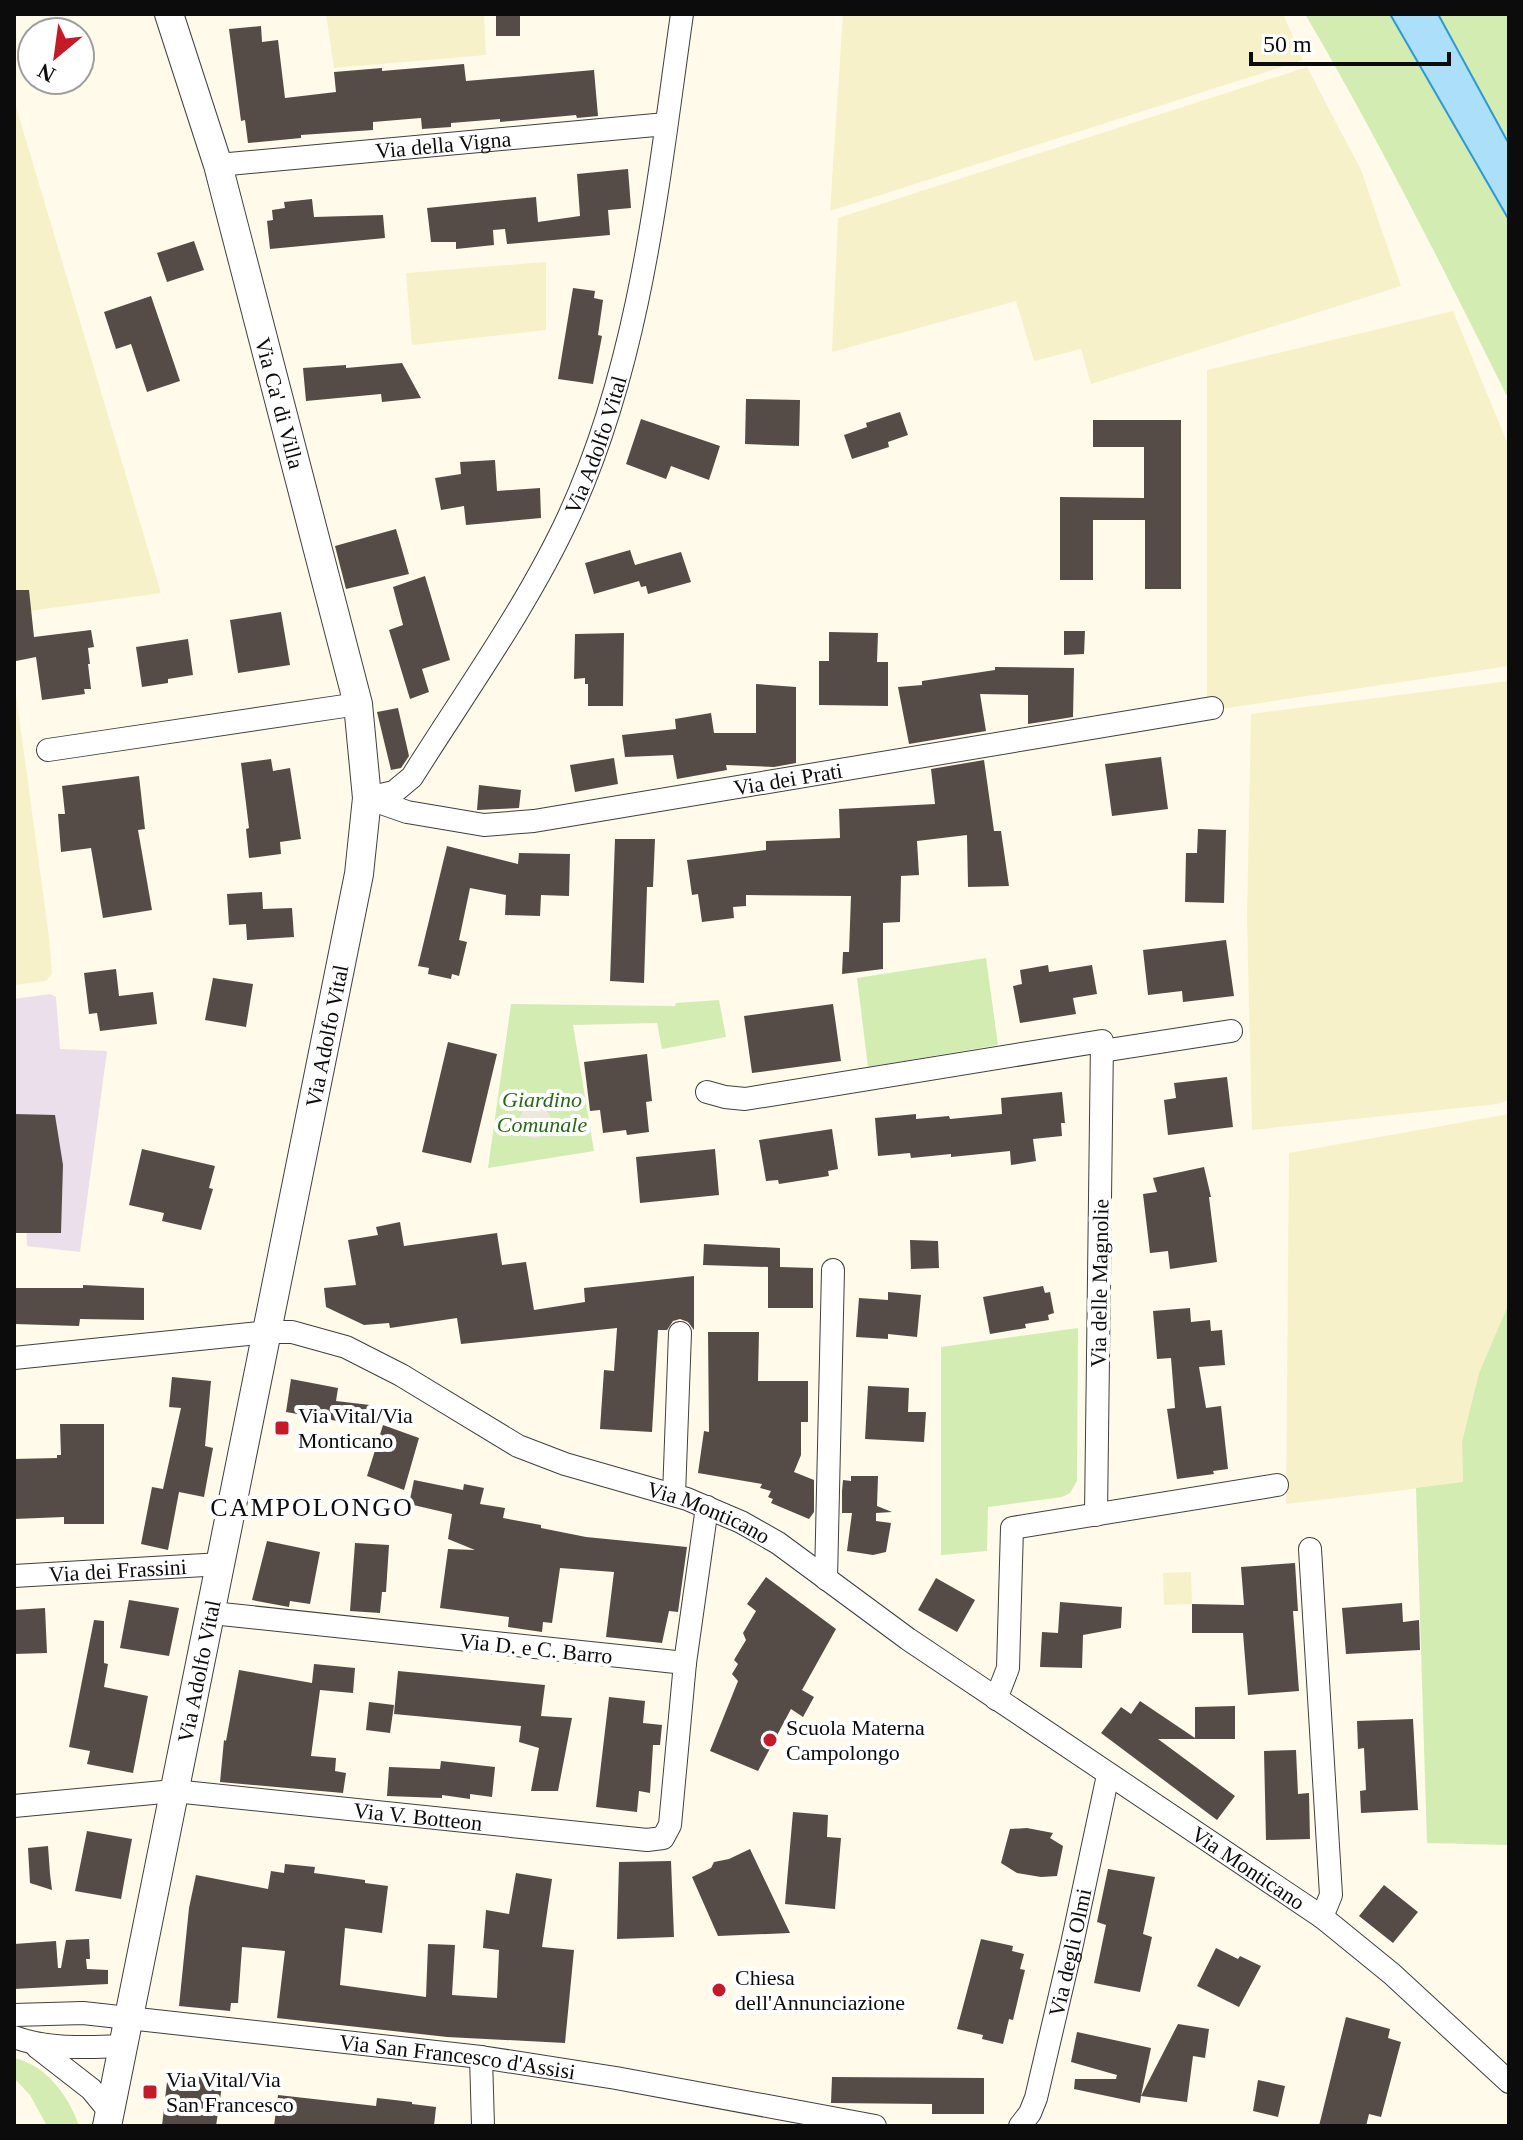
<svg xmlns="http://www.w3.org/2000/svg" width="1523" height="2140" viewBox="0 0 1523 2140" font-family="'Times New Roman',serif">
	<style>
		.industrial { fill: #eadfeb }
		.farmland { fill: #f7f1c9 }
		.green { fill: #d2ecb2 }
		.plaza { fill: #efe8da }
		.water { fill: #abdffa; stroke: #2d98d6; stroke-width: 2 }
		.building { fill: #554c47 }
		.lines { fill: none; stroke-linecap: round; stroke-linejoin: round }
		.minor-casing { stroke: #3f3f3f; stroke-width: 24 }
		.tertiary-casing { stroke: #3f3f3f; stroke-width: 30 }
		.minor { stroke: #fff; stroke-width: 22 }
		.tertiary { stroke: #fff; stroke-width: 28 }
		.poi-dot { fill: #c41b29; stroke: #fff; stroke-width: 3 }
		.labels { text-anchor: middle; stroke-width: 8; stroke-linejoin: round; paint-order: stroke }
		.street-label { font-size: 22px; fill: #0c0c0c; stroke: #fff }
		.park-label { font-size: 22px; font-style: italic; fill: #2b6718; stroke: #fff }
		.poi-label { font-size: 22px; fill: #0c0c0c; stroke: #fff; text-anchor: start }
		.quarter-label { font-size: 26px; letter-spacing: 2px; fill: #0c0c0c; stroke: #fff }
	</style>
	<rect width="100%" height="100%" fill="#fffaea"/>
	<path class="industrial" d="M50,994L56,997L60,1049L107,1051L80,1252L27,1246L26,1222H14V999Z"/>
	<path class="farmland" d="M326,14H484L486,55L334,68Z
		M843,14H1283L1303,60L830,211Z
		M1307,67L1361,170L1401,286L1091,384L1081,349L1034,361L1016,301L832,352L838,218Z
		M14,100L161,593L14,613Z
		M546,262V330L412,345L406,273Z
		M1453,311L1509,447V666L1207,711V370Z
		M14,680L49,937L52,974L45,981L14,985Z
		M1509,681V1100L1497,1104L1252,1130L1247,919L1251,714Z
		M1509,1114V1303L1479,1373L1462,1442L1463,1483L1286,1504L1289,1153Z
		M1191,1572L1192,1604L1164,1605L1163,1573Z"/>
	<path class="green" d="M1305,14H1390L1509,220V400C1444,270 1379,140 1305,14Z
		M1438,14H1509V144L1443,23Z
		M986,958L998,1045L868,1067L857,978Z
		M719,1000L726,1037L662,1049L657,1023L573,1025L594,1151L488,1168L511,1004L675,1006L676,1003Z
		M1509,1303V1845L1427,1843L1416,1488L1463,1482L1462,1442L1479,1373Z
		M1078,1328L1077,1481L1070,1493L1062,1497L988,1507L987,1551L941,1555V1347Z
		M14,2058C46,2065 69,2096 79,2126H47L30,2095L14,2078Z"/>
	<path class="plaza" d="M519 1122a16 16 0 1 1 32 0a16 16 0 1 1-32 0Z"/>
	<path class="water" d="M1390,14H1438L1509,144V220Z"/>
	<path class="building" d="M496,14H520V36H496Z
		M261,26L262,42L278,40L285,98L336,92L334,72L382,68V71L464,64L466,81L594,70L598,116L577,118L576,115L500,122V119L451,123V127L422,129L421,118L373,122V130L301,135V138L248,143L245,120L241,121L229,29Z
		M628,169L631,208L608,210L610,235L507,244L505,229L493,230L494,245L456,249V242H431L427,208L536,197L538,222L580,216L577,174Z
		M312,199L314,217L383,215L385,238L270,249L267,221L273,220L272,210L285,208L284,202Z
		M194,241L204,270L167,282L157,253Z
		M573,288L595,291L594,298L603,300L598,335L602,336L593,384L558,379Z
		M151,296L180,381L147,392L131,344L116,349L104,312Z
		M402,363L421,398L382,402L381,394L306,401L303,368L346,365V368Z
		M746,399L800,400L799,446L745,444Z
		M900,412L908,435L888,442L889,447L852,459L844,435L867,427L866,423Z
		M641,419L720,446L709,480L671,466L666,479L626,464Z
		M1093,420H1181V589H1145V520H1093V580H1060V497L1144,498V447H1093Z
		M495,460L497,491L540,488L541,518L466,525L464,506L441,510L435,478L461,474L460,462Z
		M396,529L409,574L346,589L335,546Z
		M630,550L635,565L681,552L691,582L648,594L646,586L641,587L639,581L594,594L585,563Z
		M425,576L450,660L422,669L429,692L410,699L389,630L403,625L393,587Z
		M14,590H29L34,637L91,630L94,647L88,648L90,664H88L91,689H84L85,694L42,700L36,657L16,661Z
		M281,612L290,665L238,673L230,620Z
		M1064,631H1085L1084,654L1064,655Z
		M829,632L878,633L877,662H888V706L819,705V661H829Z
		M624,633L623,706H588V684H585V678L574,679L575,634Z
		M188,639L193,675L168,679V683L142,687L136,647Z
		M995,667L1074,668L1073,717L1028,724V695L980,694L986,731L909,744L898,687L922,685V681L995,670Z
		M756,684L796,687V763L774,767L726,765L727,770L677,779L673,755L625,757L622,735L676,729L675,719L711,713L714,733H756Z
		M398,708L409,756L401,768L391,770L377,712Z
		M1161,757L1168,809L1112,816L1105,764Z
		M614,758L618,784L575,792L570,765Z
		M271,759L273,771L290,768L301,839L280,842L281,854L249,858L246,829L249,828L241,763Z
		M984,760L994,831H1001L1009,886L968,887L967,835L917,841L919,875L901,876L900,922L883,923V969L842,974L843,952H849L851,896L746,895V906L733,907L734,918L702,922L698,894L692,895L687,860L766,850V841L840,838L839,809L935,804L931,769Z
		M139,776L145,829L138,830L152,910L103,918L91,848L61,852L58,814H65L62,786Z
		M479,785L521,790L519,808L477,810Z
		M1198,829L1226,830L1224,903L1185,902L1186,853H1197Z
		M615,839H655L653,887H647L644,983L610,981Z
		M447,846L518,864L519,853L570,854L569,896L541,895L540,916L505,915L506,895L470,888L459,940L467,942L459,976L452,974L451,979L428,974L429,968L418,966Z
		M262,892L263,909L292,908L294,937L247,940L246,924L229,925L227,894Z
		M1226,940L1234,996L1183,1002L1182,991L1148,995L1143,950Z
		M1048,965L1049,972L1092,965L1097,994L1073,998L1076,1014L1020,1023L1013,986L1022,984L1020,970Z
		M116,969L119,996L153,992L157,1024L100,1031L97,1013L89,1014L84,973Z
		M213,978L253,984L246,1027L205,1020Z
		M833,1004L841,1061L752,1073L744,1016Z
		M448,1042L497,1054L471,1163L422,1152Z
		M647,1054L652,1101L646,1102L649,1132L627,1135L626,1130L603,1133L600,1110L590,1111L584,1062Z
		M1227,1077L1233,1127L1168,1135L1164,1100L1176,1098L1174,1083Z
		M1062,1092L1065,1123H1061L1062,1136L1033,1139L1036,1161L1011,1165L1010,1151L951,1157V1154L911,1158L910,1153L878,1156L875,1118L916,1114V1119L949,1116L950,1119L1002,1114L1001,1098Z
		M14,1114L55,1115L63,1165L61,1233H14Z
		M832,1129L838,1169L828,1171L829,1176L779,1184L778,1180L766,1181L759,1140Z
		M142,1149L215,1166L209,1188L213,1189L201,1230L162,1221L164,1213L129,1205Z
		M715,1149L719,1195L640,1203L636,1157Z
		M1204,1167L1211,1197H1209L1217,1262L1170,1269L1168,1251L1150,1253L1143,1194L1157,1192L1153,1178Z
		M400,1222L404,1246L497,1233L502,1265L526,1262L534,1310L585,1302L584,1288L694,1276V1330L688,1322L680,1319L673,1321L667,1330H658L652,1432L600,1429L604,1370L614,1371L617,1328L461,1344L457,1318L390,1328L389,1323L364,1325L326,1307L324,1288L356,1285L348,1240L378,1235L376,1227Z
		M910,1240L938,1241L939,1268L911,1269Z
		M704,1244L780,1248V1267L813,1268V1308H768V1267L703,1265Z
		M83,1285L144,1288V1320L80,1319L79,1326L14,1324V1288H83Z
		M1043,1286L1045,1293L1050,1292L1054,1313L1048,1315L1049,1320L1025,1324L1026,1328L990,1334L983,1297Z
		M888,1292L921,1295L917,1337L888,1334V1339L856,1337L859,1298L888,1300Z
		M1190,1308L1191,1322L1210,1320L1211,1331L1222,1330L1225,1365L1199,1367L1206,1408L1221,1406L1228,1469L1213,1471L1214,1474L1177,1479L1167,1409L1175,1408L1171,1358L1157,1359L1153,1311Z
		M708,1332H759L758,1381H808V1422H801V1455L794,1472L814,1480V1512L809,1519L771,1503L773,1499L768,1497L771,1491L760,1488L762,1484L698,1473L704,1431L709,1432Z
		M172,1377L211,1381L205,1446L213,1448L204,1497L179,1492L168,1550L141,1544L152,1487L163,1489L181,1408L169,1407Z
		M291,1379L338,1388L336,1401L370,1405L366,1426L286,1412Z
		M868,1386L909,1388L908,1412H926L924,1442L865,1439Z
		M60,1424H104V1524H64V1517L14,1519V1459L57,1458V1455H61Z
		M383,1425L419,1438L404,1490L367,1476Z
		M851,1476H878L877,1506L892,1512L876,1513V1521L891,1523L886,1552L873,1555L847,1551L852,1513H842V1491L843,1480L851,1481Z
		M414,1480L463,1490L464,1484L484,1488L480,1504L505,1508L503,1518L541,1525V1528L586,1537L687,1547L678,1612L669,1611L662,1643L606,1637L614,1572L560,1568L552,1623L543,1622L542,1632L508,1627L509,1617L440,1608L448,1549L475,1550L448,1539L452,1514L409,1504Z
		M267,1541L320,1552L310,1604L290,1601L289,1607L252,1600Z
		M355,1543L389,1545L386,1592H382L380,1613L350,1611Z
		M1295,1563L1298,1611H1293L1299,1691L1248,1695L1243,1633H1192V1604L1244,1605L1241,1567Z
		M766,1577L836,1629L802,1690L814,1697L803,1717L791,1709L758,1771L710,1751L738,1681L732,1674L738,1664L734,1660L746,1640L743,1633L756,1611L747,1604Z
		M936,1578L975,1600L957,1632L918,1610Z
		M129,1600L179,1608L169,1656L120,1648Z
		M1060,1602L1122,1607L1121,1628L1083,1635L1082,1668L1040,1667L1042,1632L1058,1633Z
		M1402,1603L1403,1622L1419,1620L1420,1650L1346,1654L1342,1608Z
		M45,1608L47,1653L14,1654V1610Z
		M94,1620L104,1621V1663L108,1664L104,1687L148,1696L133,1773L87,1764L90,1751L69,1747Z
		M314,1664L355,1668L353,1693L320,1690L311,1756L336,1758L335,1771L346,1773L343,1793L220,1782L224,1740L226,1741L239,1670L312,1683Z
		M398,1671L545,1685L541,1716L572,1718L558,1791H531L539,1748L519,1742L521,1726L394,1714Z
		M609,1697L645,1701L643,1723L662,1725L660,1745H653L650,1793L639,1791L637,1812L596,1807Z
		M1140,1701L1195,1738V1707L1235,1706V1739H1158L1235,1796L1217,1820L1101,1733L1121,1707L1131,1714Z
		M369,1702L394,1705L390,1733L366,1730Z
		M1413,1719L1418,1810L1361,1813L1360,1791L1366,1790L1364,1748L1358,1749L1357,1721Z
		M1296,1750L1298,1794L1309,1793L1310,1839L1266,1840L1264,1751Z
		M441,1761L495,1767L492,1797L470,1794V1799L442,1795V1798L387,1796L389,1767L440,1769Z
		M793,1812L828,1815L827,1837L841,1838L835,1909L785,1904Z
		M1027,1828L1053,1833L1050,1838L1063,1846L1057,1876L1041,1877L1017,1873L1001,1863L1010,1829Z
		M87,1831L132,1839L121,1899L75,1891Z
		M48,1846L50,1874L52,1890L30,1883L28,1848Z
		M750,1849L790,1933L718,1936L692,1877L711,1868L714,1862L729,1859Z
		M671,1861L674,1937L617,1939L619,1862Z
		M285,1864L315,1867L314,1873L365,1880V1883L388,1886L382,1933L345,1928L340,1985L426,1997L428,1944L455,1945L452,1995L497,1998L499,1950L483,1948L486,1910L509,1914L516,1873L552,1879L542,1947L574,1950L565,2043L447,2037L277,2018L285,1951L242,1947L238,2003H231L230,2011L179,2006L189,1908L196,1875L268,1889L271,1871L284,1873Z
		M1108,1869L1155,1877L1143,1934L1152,1937L1140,1992L1094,1983L1106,1925L1097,1922Z
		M1384,1885L1418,1912L1393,1943L1359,1916Z
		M89,1939L90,1959H86L87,1969L108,1970V1984L14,1989V1944L56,1941L58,1968H61L66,1940Z
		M981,1939L1013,1946L1012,1951L1024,1954L1020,1969L1025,1970L1013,2020L1009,2019L1003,2044L982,2039L983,2035L957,2029Z
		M1216,1948L1238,1959L1240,1956L1261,1966L1239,2007L1197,1986Z
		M1346,2017L1390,2029L1388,2038L1401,2042L1381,2117L1369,2114L1366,2126H1319Z
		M1178,2024L1209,2029L1205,2058L1193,2056L1187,2102L1141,2096L1140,2103L1074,2089L1075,2079H1116L1117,2075L1071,2062L1077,2032L1151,2048L1141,2096Z
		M168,2073L223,2079L216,2126H162Z
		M832,2077L984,2078V2114H932V2104L831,2103Z
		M1258,2080L1285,2086L1278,2117L1253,2111Z
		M278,2095L376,2106L377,2098L412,2102V2104L436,2107L434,2126H274Z"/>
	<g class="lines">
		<defs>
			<g id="minor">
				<path id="s1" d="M218,165L666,124"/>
				<path d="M48,750L358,704"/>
				<path id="s2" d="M367,798L394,792L412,777C464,694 528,605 569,516C641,360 658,182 682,14"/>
				<path id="s3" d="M367,798L407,812L484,825L534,821L1212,708"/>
				<path d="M1102,1051L1231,1031"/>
				<path d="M707,1092L725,1097L745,1099L1102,1041L1096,1515"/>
				<path id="s4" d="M14,1358L268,1332H292L346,1347L401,1375L518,1446L565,1464L687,1499L741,1522L778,1543L908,1639L1322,1917L1392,1974L1509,2082"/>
				<path d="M674,1495L680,1333"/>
				<path d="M1310,1549L1331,1895L1322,1917"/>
				<path id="s5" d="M14,1576L222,1564"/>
				<path d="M826,1579L833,1270"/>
				<path d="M685,1663L707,1507"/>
				<path d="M996,1699L1008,1668L1012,1528L1277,1485"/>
				<path id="s6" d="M14,1806L174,1791L647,1840L663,1838L670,1825L685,1663L212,1613"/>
				<path id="s7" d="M14,2015L83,2013L481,2057L616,2078L875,2126"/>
				<path d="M14,2037C49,2050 85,2047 123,2046"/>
				<path d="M37,2047L91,2089L110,2112"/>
				<path d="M481,2057L483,2126"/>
				<path id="s8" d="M1020,2126L1030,2113L1036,2098L1072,1944L1108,1775"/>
			</g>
			<g id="tertiary">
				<path id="s9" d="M107,2126L359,874L367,798L358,704L218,165L169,14"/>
			</g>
		</defs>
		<use href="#minor" class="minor-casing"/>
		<use href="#tertiary" class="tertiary-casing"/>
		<use href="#minor" class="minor"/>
		<use href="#tertiary" class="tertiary"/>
	</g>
	<g class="poi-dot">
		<rect x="274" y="1420" width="16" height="16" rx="4"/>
		<circle cx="770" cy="1740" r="8"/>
		<circle cx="719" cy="1990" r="8"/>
		<rect x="142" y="2084" width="16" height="16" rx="4"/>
	</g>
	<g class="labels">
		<g class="street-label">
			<text dy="8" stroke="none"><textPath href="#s1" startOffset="226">Via della Vigna</textPath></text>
			<text transform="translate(280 403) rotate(75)" y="8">Via Ca' di Villa</text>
			<text dy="8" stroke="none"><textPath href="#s2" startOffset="432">Via Adolfo Vital</textPath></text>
			<text dy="8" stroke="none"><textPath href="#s3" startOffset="428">Via dei Prati</textPath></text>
			<text dy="8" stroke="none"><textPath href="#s9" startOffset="1112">Via Adolfo Vital</textPath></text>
			<text transform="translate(1099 1283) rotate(-89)" y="8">Via delle Magnolie</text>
			<text dy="8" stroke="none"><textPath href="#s4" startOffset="736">Via Monticano</textPath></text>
			<text dy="8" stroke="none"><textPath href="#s5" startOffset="104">Via dei Frassini</textPath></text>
			<text transform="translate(536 1648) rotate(6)" y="8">Via D. e C. Barro</text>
			<text dy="8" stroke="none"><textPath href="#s9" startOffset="464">Via Adolfo Vital</textPath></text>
			<text dy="8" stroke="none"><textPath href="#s6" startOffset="406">Via V. Botteon</textPath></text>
			<text dy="8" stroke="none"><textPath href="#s4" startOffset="1384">Via Monticano</textPath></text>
			<text dy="8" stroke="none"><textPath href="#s8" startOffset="182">Via degli Olmi</textPath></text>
			<text dy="8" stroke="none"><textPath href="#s7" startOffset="446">Via San Francesco d'Assisi</textPath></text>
		</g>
		<g class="park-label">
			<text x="542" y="1107">Giardino<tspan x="542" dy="25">Comunale</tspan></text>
		</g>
		<g class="poi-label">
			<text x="298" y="1423">Via Vital/Via<tspan x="298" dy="25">Monticano</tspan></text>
			<text x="786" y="1735">Scuola Materna<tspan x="786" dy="25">Campolongo</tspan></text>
			<text x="735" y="1985">Chiesa<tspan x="735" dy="25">dell'Annunciazione</tspan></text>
			<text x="166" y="2087">Via Vital/Via<tspan x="166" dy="25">San Francesco</tspan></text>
		</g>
		<g class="quarter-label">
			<text x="312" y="1516">CAMPOLONGO</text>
		</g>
	</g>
	<rect width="1523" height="2140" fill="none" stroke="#0c0c0c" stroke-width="32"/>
	<g transform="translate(56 56) rotate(209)"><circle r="38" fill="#ffffff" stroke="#9e9e9e" stroke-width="2"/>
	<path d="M0-6L14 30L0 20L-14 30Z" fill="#c41b29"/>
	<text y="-12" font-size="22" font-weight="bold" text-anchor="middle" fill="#0c0c0c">N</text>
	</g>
	<path d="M1251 52v12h198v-12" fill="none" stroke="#0c0c0c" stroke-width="4"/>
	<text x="1263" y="52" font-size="24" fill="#0c0c0c" stroke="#ffffff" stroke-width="6" paint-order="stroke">50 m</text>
</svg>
